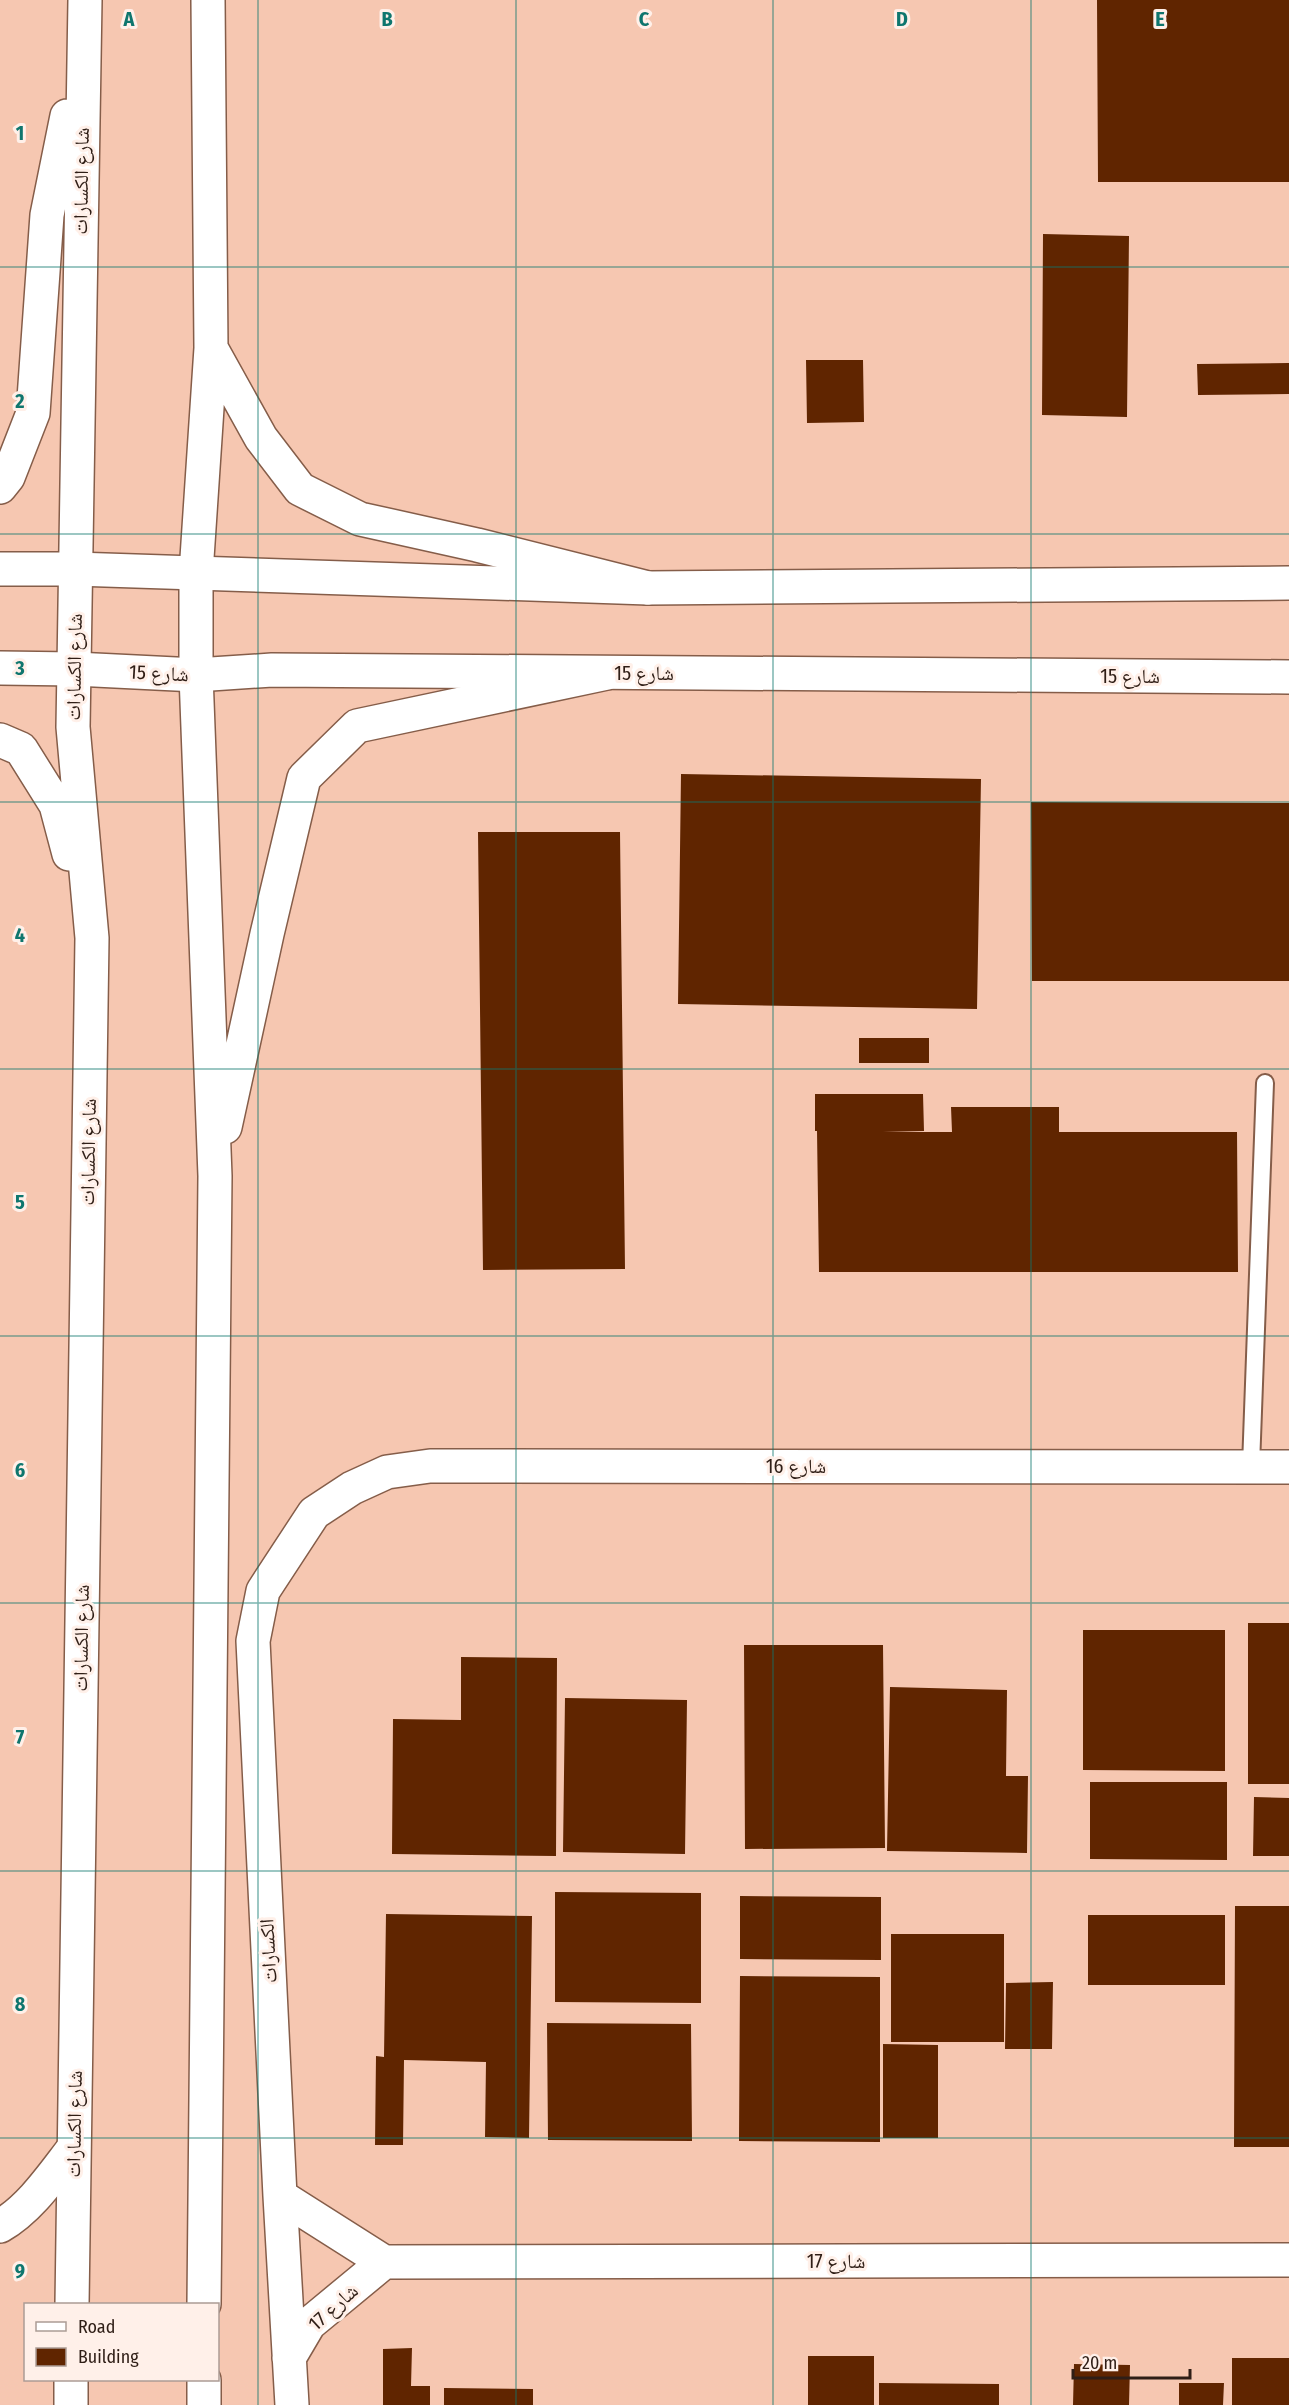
<svg xmlns="http://www.w3.org/2000/svg" width="1289" height="2405" viewBox="0 0 1289 2405" font-family="'Fira Sans Condensed','Noto Naskh Arabic',sans-serif">
	<style>
		.building { fill: #602500 }
		.lines { fill: none; stroke-linecap: round; stroke-linejoin: round }
		.service-casing { stroke: #855d49; stroke-width: 20 }
		.minor-casing { stroke: #855d49; stroke-width: 36 }
		.tertiary-casing { stroke: #855d49; stroke-width: 36 }
		.service { stroke: #fff; stroke-width: 16 }
		.minor { stroke: #fff; stroke-width: 33 }
		.tertiary { stroke: #fff; stroke-width: 33 }
		.grid { fill: none; stroke: #0f766e; stroke-width: 1.5; stroke-opacity: 0.55 }
		.labels { text-anchor: middle; stroke-width: 6; stroke-linejoin: round; paint-order: stroke }
		.street-label { font-size: 20px; fill: #2f1e16; stroke: #fff0e9 }
		.grid-label { font-size: 20px; text-anchor: middle; font-weight: bold; fill: #0f766e; stroke: #fff0e9; stroke-width: 6; stroke-linejoin: round; paint-order: stroke }
	</style>
	<rect width="100%" height="100%" fill="#f6c7b1"/>
	<path class="building" d="M1097,0H1289V182H1098Z
		M1043,234L1129,236L1127,417L1042,415Z
		M806,360H863L864,422L807,423Z
		M1289,363V394L1198,395L1197,364Z
		M681,774L981,779L977,1009L678,1004Z
		M1031,802L1289,803V981H1032Z
		M478,832H620L625,1269L483,1270Z
		M859,1038H929V1063H859Z
		M815,1094H923L924,1131L883,1132H952L951,1107H1059V1132H1237L1238,1272H819L817,1131H815Z
		M1248,1623H1289V1784H1248Z
		M1083,1630H1225V1771L1083,1770Z
		M744,1645H883L885,1848L745,1849Z
		M461,1657L557,1658L556,1856L392,1854L393,1719L461,1720Z
		M890,1687L1007,1690L1006,1776H1028L1027,1853L887,1851Z
		M565,1698L687,1700L685,1854L563,1852Z
		M1090,1782H1227V1860L1090,1859Z
		M1254,1797L1289,1798V1856H1253Z
		M555,1892L701,1893V2003L555,2002Z
		M740,1896L881,1897V1960L740,1959Z
		M1235,1906H1289V2147H1234Z
		M386,1914L532,1916L529,2138L485,2137L486,2062L404,2060L403,2145H375L376,2056L384,2057Z
		M1088,1915H1225V1985H1088Z
		M891,1934H1004V2042H891Z
		M740,1976L880,1977V2142L739,2141Z
		M1053,1982L1052,2049H1005L1006,1983Z
		M547,2023L691,2024L692,2141L548,2140Z
		M883,2044L938,2045V2138H883Z
		M412,2348L411,2386H430V2405H383V2349Z
		M808,2356H874V2405H808Z
		M1232,2358H1289V2405H1232Z
		M1074,2364L1130,2365L1129,2405H1073Z
		M879,2383L999,2384V2405H879Z
		M1179,2383H1224L1223,2405H1179Z
		M444,2388L533,2389V2405H444Z"/>
	<g class="lines">
		<defs>
			<path id="service" d="M1251,1466L1265,1083"/>
			<path id="minor" d="M0,569H75L648,588L1289,583
				M0,668L75,669L196,675L272,670L1289,677
				M280,2196L384,2262L1289,2260
				M0,2226C30,2209 52,2176 73,2149
				M289,2358L309,2324L384,2262
				M292,2405L280,2196L253,1641L263,1591L314,1513L352,1488L387,1472L430,1466L1289,1467"/>
			<path id="tertiary" d="M211,348L261,438L300,489L360,519L477,545L648,588
				M0,487L8,477L33,413L47,215L67,116
				M0,740L21,749L56,805L69,854
				M225,1127L267,934L304,778L357,726L607,673
				M72,2304L92,938L73,727L85,0
				M204,2304L215,1176L196,675V573L211,348L208,0
				M71,2405V2380
				M204,2405V2380"/>
		</defs>
		<use href="#service" class="service-casing"/>
		<use href="#minor" class="minor-casing"/>
		<use href="#tertiary" class="tertiary-casing"/>
		<use href="#service" class="service"/>
		<use href="#minor" class="minor"/>
		<use href="#tertiary" class="tertiary"/>
	</g>
	<path class="grid" d="M258,0V2405M516,0V2405M773,0V2405M1031,0V2405M0,267H1289M0,534H1289M0,802H1289M0,1069H1289M0,1336H1289M0,1603H1289M0,1871H1289M0,2138H1289"/>
	<g class="labels">
		<g class="street-label">
			<text transform="translate(81 181) rotate(-89)" y="7">شارع الكسارات</text>
			<text transform="translate(74 667) rotate(-89)" y="7">شارع الكسارات</text>
			<text transform="translate(159 673) rotate(3)" y="7">شارع 15</text>
			<text x="644" y="680">شارع 15</text>
			<text x="1130" y="683">شارع 15</text>
			<text transform="translate(88 1152) rotate(-89)" y="7">شارع الكسارات</text>
			<text x="796" y="1473">شارع 16</text>
			<text transform="translate(81 1638) rotate(-89)" y="7">شارع الكسارات</text>
			<text transform="translate(268 1951) rotate(-93)" y="7">الكسارات</text>
			<text transform="translate(74 2124) rotate(-89)" y="7">شارع الكسارات</text>
			<text x="836" y="2268">شارع 17</text>
			<text transform="translate(333 2307) rotate(-42)" y="7">شارع 17</text>
		</g>
	</g>
	<g class="grid-label">
		<text x="129" y="26">A</text>
		<text x="387" y="26">B</text>
		<text x="644" y="26">C</text>
		<text x="902" y="26">D</text>
		<text x="1160" y="26">E</text>
		<text x="20" y="140">1</text>
		<text x="20" y="408">2</text>
		<text x="20" y="675">3</text>
		<text x="20" y="942">4</text>
		<text x="20" y="1209">5</text>
		<text x="20" y="1477">6</text>
		<text x="20" y="1744">7</text>
		<text x="20" y="2011">8</text>
		<text x="20" y="2278">9</text>
	</g>
	<rect x="24" y="2303" width="195" height="78" fill="#fff0e9" stroke="#ac9c95" stroke-width="1.5"/>
	<rect x="36" y="2322" width="30" height="9" fill="#ffffff" stroke="#ac9c95" stroke-width="1.5"/>
	<text x="78" y="2333" font-size="18" fill="#2f1e16">Road</text>
	<rect x="36" y="2348" width="30" height="18" fill="#602500" stroke="#ac9c95" stroke-width="1.5"/>
	<text x="78" y="2363" font-size="18" fill="#2f1e16">Building</text>
	<path d="M1073 2369v9h117v-9" fill="none" stroke="#2f1e16" stroke-width="3"/>
	<text x="1082" y="2369" font-size="18" fill="#2f1e16" stroke="#fff0e9" stroke-width="4.5" paint-order="stroke">20 m</text>
</svg>
